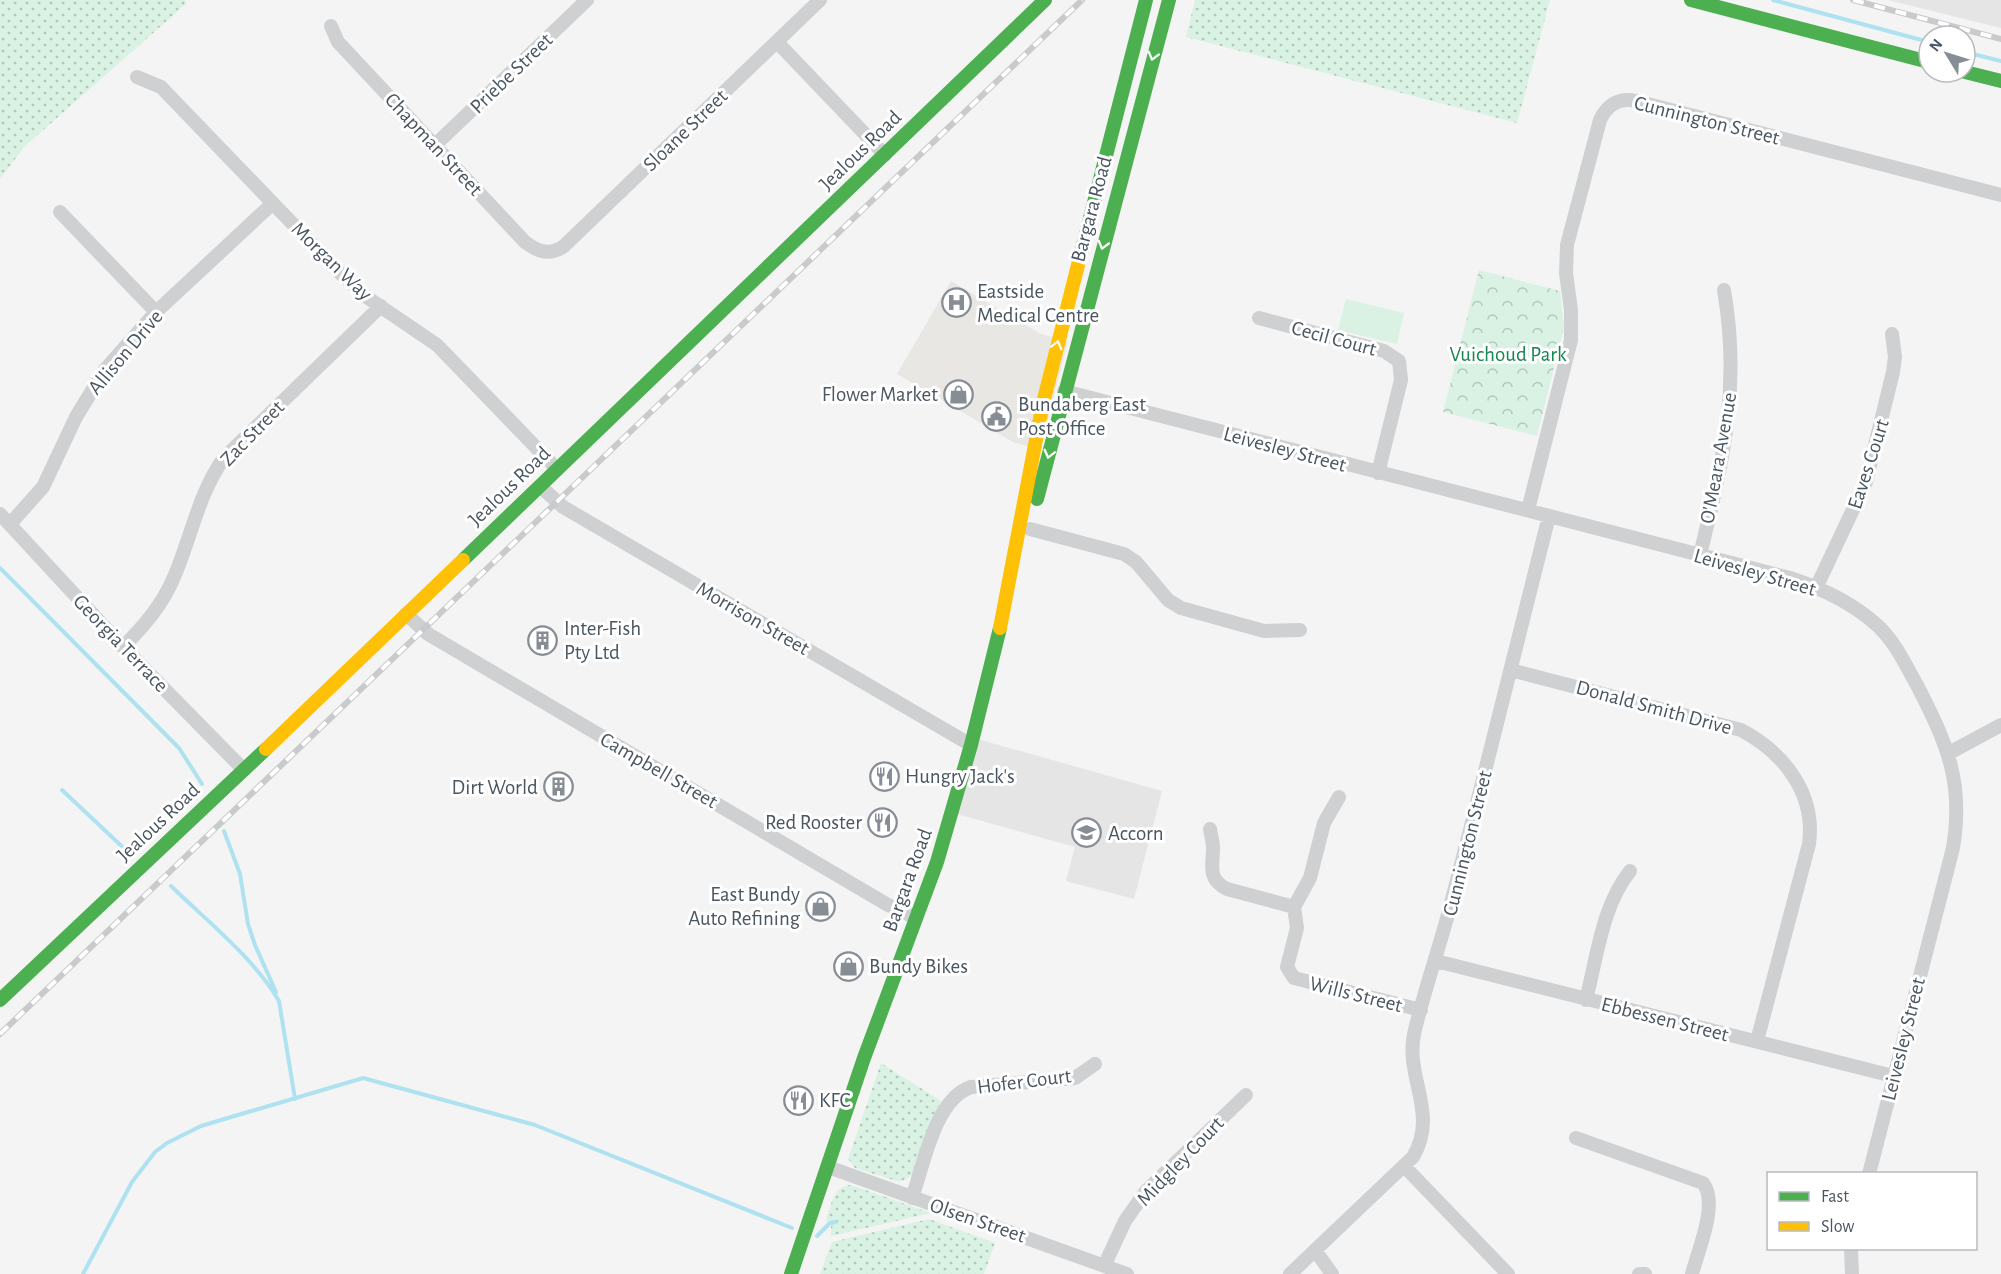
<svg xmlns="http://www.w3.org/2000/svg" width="2001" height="1274" viewBox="0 0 2001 1274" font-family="'Alegreya Sans',sans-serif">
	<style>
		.commercial { fill: #e8e7e3 }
		.education { fill: #e6e5e6 }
		.grass { fill: url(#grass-dots) }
		.forest { fill: url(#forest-crowns) }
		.pitch { fill: #d9f2e3 }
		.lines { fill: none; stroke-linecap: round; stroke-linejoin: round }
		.stream { stroke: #aee2f0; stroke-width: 4 }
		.street { stroke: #ced0d2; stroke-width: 14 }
		.fast { stroke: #4caf50; stroke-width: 14 }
		.slow { stroke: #ffc107; stroke-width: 14 }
		.rail-casing { stroke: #c9cacc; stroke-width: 6 }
		.rail { stroke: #fff; stroke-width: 4; stroke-dasharray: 11; stroke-linecap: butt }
		.oneway { stroke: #f6fbf6 }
		.labels { text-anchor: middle; stroke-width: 6; stroke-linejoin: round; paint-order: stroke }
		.street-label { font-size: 21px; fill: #4a5661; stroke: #fff }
		.poi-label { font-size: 21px; fill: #4a5661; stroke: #fff; text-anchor: start }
		.park-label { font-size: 21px; fill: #17864f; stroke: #fff }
	</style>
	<defs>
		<pattern id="grass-dots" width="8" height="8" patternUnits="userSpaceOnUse" patternTransform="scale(1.5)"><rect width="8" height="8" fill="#d9f2e3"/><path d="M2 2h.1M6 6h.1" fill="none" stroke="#b2c7bb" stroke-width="1.8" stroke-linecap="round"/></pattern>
		<pattern id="forest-crowns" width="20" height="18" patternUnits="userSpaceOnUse" patternTransform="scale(1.5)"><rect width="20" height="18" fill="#d9f2e3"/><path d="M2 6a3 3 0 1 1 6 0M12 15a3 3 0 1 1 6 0" fill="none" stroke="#b2c7bb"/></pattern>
	</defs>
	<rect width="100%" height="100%" fill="#f4f4f4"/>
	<path class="commercial" d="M951,281L1041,334L1068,341L1040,450L1013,442L897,374Z"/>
	<path class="education" d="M1888,0H2001V28Z
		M974,738L1162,791L1134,899L1066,881L1075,847L953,813Z"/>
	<path class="grass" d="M0,0H184L187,3L24,147L0,179Z
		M1195,0H1550L1517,123L1186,37Z
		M881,1063L941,1101L915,1171L910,1177L900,1182L855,1168L848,1159Z
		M850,1185L857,1187L931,1213L831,1236V1225L826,1220C831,1206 833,1187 850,1185Z
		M929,1219L995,1243L984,1274H820L832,1242Z"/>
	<path class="forest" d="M1479,270L1560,291L1564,327L1537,436L1443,412Z"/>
	<path class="pitch" d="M1346,299L1404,313L1397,344L1338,330Z"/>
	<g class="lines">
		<path class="stream" d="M1773,0L1929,42
			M1965,52L2001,61
			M0,568L179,748L202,784
			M62,790L131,855
			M224,831L240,874L248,924L255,945L276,992
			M171,886C208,922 253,957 279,1001L295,1099
			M817,1236L830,1223L836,1222
			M83,1274L132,1182L155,1152L167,1143L201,1126L363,1078L535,1125L792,1228"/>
		<path class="street" d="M331,26L338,42L525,242C538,252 550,256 564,246L820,0
			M777,42L885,155
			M137,77L161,87L339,272L368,298L437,345L557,469
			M435,145L587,0
			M60,212L156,312
			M1259,318L1384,351L1399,361L1401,380L1378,473
			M1064,391L1790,578C1821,588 1854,604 1878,626C1896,643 1906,666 1918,687C1947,744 1964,782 1953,848L1869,1174
			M540,486L563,507L971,745
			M1528,510L1571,340V310L1566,273L1567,245L1600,120C1607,105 1619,97 1636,101L2001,195
			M0,514L123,647L244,770
			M10,524L43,487L76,417L104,371L156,312L273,203
			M1030,529L1124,554L1136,562L1168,600L1181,608L1264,631L1300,630
			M1700,555C1723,460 1741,388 1724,290
			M1816,588L1866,482L1893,372L1895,357L1892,334
			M406,614L428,634L888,905L916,918
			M123,647C144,626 163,604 174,577C191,538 199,492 224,458L381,306
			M1511,670L1741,730C1783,752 1816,793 1809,844L1757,1041
			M1949,753L2001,725
			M1210,829C1211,835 1213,842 1213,848C1213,866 1207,879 1227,889L1294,907
			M1294,907L1297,928L1287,967L1294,978L1421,1010
			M1294,907L1310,878L1324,823L1339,797
			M1436,961L1893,1076
			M1586,1000C1597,957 1602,906 1630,871
			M1576,1138L1703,1183C1719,1203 1698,1250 1692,1274
			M1404,1166L1508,1274
			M828,1167L1127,1274
			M912,1198C924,1164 935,1099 971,1087L1075,1078L1095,1064
			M1851,1248L1852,1274
			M1315,1250L1332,1274
			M1105,1264L1125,1221L1146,1191L1246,1095
			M1290,1274L1413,1157C1439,1113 1405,1078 1414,1034C1424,991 1439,949 1450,907C1484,777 1517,647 1549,516
			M1639,1274H1645"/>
		<path class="fast" d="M1691,0L1929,62
			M1965,72L2001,81
			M1079,261L1146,0
			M1037,499L1169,0
			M463,560L1045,0
			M0,1000L266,749
			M791,1274L864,1058L937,862L971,745L1000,628"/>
		<path class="slow" d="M1000,628L1043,403L1079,261
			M266,749L463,560"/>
		<defs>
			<path id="rail" d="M1853,0L2001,39
				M0,1034L1082,0"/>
		</defs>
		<use href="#rail" class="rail-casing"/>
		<use href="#rail" class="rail"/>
	</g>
	<defs><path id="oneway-chevron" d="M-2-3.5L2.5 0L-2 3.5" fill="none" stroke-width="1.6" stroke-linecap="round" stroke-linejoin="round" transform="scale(1.5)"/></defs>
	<g class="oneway">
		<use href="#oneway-chevron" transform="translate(1153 56) rotate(105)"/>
		<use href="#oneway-chevron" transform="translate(1103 245) rotate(105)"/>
		<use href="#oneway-chevron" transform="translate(1057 345) rotate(-76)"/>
		<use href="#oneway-chevron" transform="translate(1049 454) rotate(104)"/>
	</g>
	<defs>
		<symbol id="hospital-ring" viewBox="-11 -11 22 22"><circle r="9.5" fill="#fff" stroke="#868d94" stroke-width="1.5"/><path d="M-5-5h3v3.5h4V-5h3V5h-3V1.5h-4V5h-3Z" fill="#868d94"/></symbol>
		<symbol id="shop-ring" viewBox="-11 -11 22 22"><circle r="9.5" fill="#fff" stroke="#868d94" stroke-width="1.5"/><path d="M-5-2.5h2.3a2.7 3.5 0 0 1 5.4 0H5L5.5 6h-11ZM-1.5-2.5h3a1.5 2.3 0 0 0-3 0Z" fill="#868d94"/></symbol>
		<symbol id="civic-ring" viewBox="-11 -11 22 22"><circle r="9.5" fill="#fff" stroke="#868d94" stroke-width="1.5"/><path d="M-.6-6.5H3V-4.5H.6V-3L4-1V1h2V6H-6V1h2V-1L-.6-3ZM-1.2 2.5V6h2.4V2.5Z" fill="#868d94"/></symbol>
		<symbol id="building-ring" viewBox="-11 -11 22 22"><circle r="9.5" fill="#fff" stroke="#868d94" stroke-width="1.5"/><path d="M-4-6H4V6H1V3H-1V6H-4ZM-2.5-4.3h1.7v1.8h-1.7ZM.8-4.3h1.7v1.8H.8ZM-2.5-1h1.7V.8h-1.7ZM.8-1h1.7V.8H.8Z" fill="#868d94"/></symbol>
		<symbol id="restaurant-ring" viewBox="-11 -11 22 22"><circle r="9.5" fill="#fff" stroke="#868d94" stroke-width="1.5"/><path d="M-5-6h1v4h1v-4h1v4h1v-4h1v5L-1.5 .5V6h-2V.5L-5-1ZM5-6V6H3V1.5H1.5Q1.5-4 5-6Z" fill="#868d94"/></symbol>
		<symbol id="school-ring" viewBox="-11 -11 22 22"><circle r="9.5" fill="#fff" stroke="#868d94" stroke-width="1.5"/><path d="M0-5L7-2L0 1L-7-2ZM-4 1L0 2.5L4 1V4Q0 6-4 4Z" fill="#868d94"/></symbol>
	</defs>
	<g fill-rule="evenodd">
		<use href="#hospital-ring" x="940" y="286" width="33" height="33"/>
		<use href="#shop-ring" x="942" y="378" width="33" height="33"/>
		<use href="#civic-ring" x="980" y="400" width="33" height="33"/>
		<use href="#building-ring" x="526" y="624" width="33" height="33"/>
		<use href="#restaurant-ring" x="868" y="760" width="33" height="33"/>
		<use href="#building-ring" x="542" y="770" width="33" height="33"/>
		<use href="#restaurant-ring" x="866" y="806" width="33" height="33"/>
		<use href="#school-ring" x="1070" y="816" width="33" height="33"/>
		<use href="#shop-ring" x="804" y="890" width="33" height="33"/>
		<use href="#shop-ring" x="832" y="950" width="33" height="33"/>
		<use href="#restaurant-ring" x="782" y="1084" width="33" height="33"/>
	</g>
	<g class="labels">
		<g class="street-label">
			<text transform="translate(511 73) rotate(-44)" y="7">Priebe Street</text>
			<text transform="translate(1707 120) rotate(14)" y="7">Cunnington Street</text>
			<text transform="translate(685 130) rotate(-44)" y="7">Sloane Street</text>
			<text transform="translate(434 144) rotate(47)" y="7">Chapman Street</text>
			<text transform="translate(860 150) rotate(-44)" y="7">Jealous Road</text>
			<text transform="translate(1091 209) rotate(-75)" y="7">Bargara Road</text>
			<text transform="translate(332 261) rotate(44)" y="7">Morgan Way</text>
			<text transform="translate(1334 338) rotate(15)" y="7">Cecil Court</text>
			<text transform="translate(125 352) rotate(-50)" y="7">Allison Drive</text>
			<text transform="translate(252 433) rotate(-46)" y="7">Zac Street</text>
			<text transform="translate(1285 449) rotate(15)" y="7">Leivesley Street</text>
			<text transform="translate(1718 458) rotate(-80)" y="7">O'Meara Avenue</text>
			<text transform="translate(1868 464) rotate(-72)" y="7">Eaves Court</text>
			<text transform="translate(509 486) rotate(-44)" y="7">Jealous Road</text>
			<text transform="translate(1755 572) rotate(16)" y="7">Leivesley Street</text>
			<text transform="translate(753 618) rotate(30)" y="7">Morrison Street</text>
			<text transform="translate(121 643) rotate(46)" y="7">Georgia Terrace</text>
			<text transform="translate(1654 707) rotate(15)" y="7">Donald Smith Drive</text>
			<text transform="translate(659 770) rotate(30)" y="7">Campbell Street</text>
			<text transform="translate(158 822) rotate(-43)" y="7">Jealous Road</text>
			<text transform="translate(1467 843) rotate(-76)" y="7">Cunnington Street</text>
			<text transform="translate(907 880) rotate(-70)" y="7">Bargara Road</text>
			<text transform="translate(1356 994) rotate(14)" y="7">Wills Street</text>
			<text transform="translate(1665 1019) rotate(14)" y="7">Ebbessen Street</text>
			<text transform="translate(1903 1039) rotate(-76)" y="7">Leivesley Street</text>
			<text transform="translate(1024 1081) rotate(-7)" y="7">Hofer Court</text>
			<text transform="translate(1180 1161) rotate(-46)" y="7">Midgley Court</text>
			<text transform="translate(978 1220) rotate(19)" y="7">Olsen Street</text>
		</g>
		<g class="poi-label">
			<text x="977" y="298">Eastside<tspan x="977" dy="24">Medical Centre</tspan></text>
			<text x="938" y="401" text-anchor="end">Flower Market</text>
			<text x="1018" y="411">Bundaberg East<tspan x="1018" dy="24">Post Office</tspan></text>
			<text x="564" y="635">Inter-Fish<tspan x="564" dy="24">Pty Ltd</tspan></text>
			<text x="905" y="783">Hungry Jack's</text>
			<text x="538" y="794" text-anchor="end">Dirt World</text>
			<text x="862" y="829" text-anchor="end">Red Rooster</text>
			<text x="1108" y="840">Accorn</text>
			<text x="800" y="901" text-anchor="end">East Bundy<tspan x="800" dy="24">Auto Refining</tspan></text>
			<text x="869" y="973">Bundy Bikes</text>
			<text x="819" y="1107">KFC</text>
		</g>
		<g class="park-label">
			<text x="1508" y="361">Vuichoud Park</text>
		</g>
	</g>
	<rect x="1767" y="1172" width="210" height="78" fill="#ffffff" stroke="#b7bbc0" stroke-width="1.5"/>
	<rect x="1779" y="1192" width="30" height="9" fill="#4caf50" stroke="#b7bbc0" stroke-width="1.5"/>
	<text x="1821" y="1202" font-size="18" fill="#4a5661">Fast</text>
	<rect x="1779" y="1222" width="30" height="9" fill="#ffc107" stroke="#b7bbc0" stroke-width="1.5"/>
	<text x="1821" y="1232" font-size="18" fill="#4a5661">Slow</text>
	<g transform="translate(1947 54) rotate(308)"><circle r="28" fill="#ffffff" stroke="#b7bbc0" stroke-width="1.5"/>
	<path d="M0-4.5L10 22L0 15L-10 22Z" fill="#868d94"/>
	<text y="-9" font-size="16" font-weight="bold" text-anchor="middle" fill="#4a5661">N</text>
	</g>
</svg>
